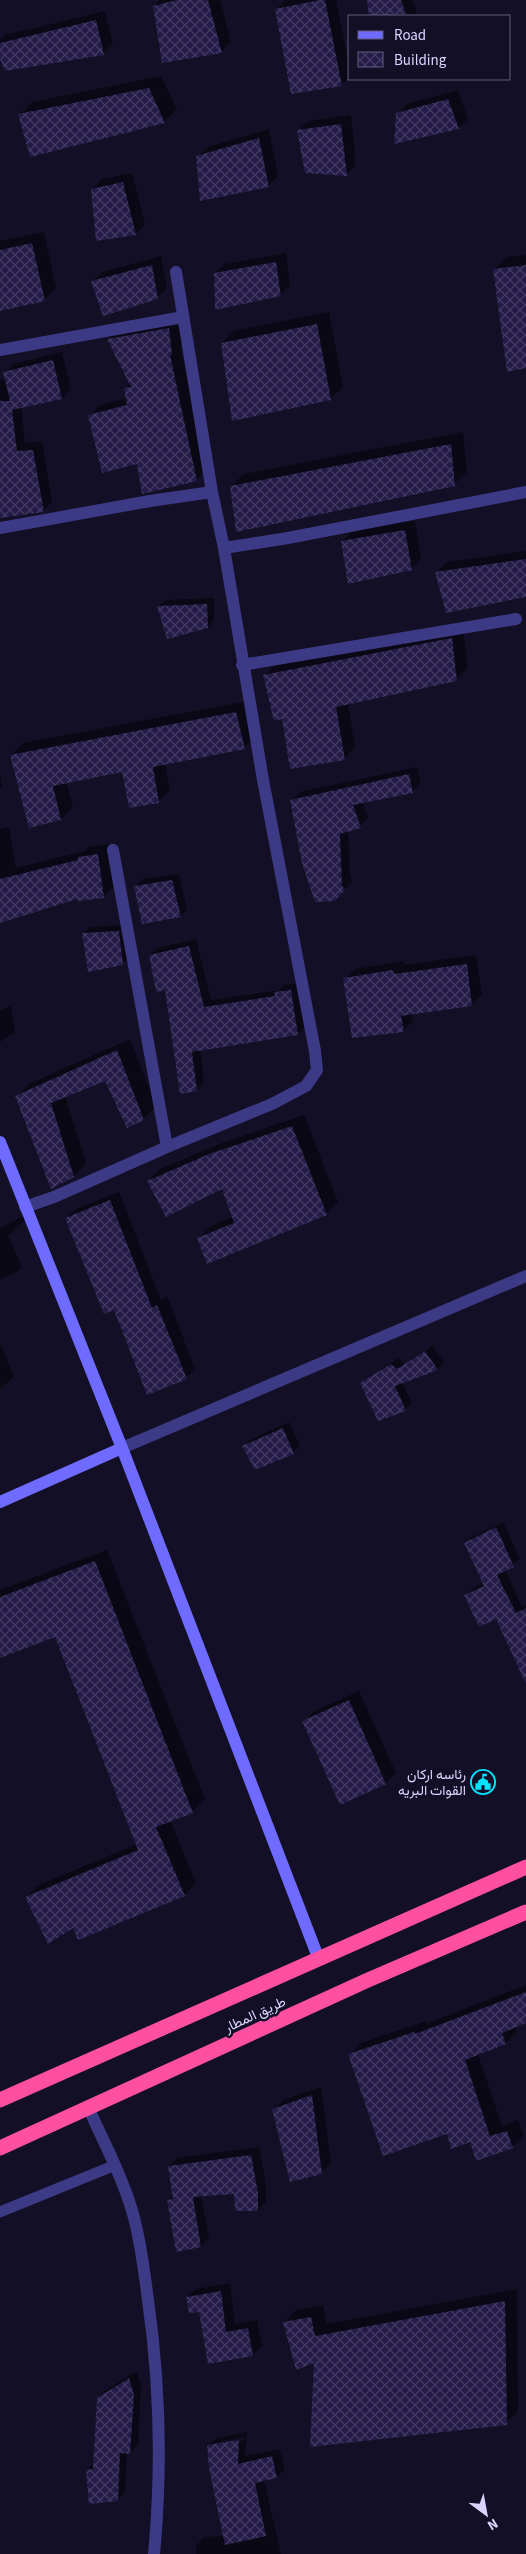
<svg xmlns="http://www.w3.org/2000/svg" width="526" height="2554" viewBox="0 0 526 2554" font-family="'Source Sans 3',Vazirmatn,sans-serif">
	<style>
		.shadow { fill: #0007; fill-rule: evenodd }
		.building { fill: url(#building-cross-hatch) }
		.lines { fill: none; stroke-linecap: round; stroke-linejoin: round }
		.lane { stroke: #3d3a85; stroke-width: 11 }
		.street { stroke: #3d3a85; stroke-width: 12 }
		.secondary { stroke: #6f6bff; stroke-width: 12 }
		.highway { stroke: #ff4fa3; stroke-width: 15 }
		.labels { text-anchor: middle; stroke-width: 5; stroke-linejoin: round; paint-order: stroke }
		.poi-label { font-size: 14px; fill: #d9d4ff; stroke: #130f26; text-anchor: end }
		.street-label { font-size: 14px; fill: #d9d4ff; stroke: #130f26 }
	</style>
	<defs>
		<pattern id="building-cross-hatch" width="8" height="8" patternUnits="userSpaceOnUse" patternTransform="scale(1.25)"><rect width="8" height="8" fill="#241b47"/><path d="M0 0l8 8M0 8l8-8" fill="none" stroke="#433b63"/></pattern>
	</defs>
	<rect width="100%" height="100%" fill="#130f26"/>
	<path class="shadow" d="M160,0H220L231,42L222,51L163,62L154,6Z
		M285,0H336L350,69V77L341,85L276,10Z
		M369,0H412L418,16H371Z
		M105,11L113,44L103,54L0,56V40L5,35Z
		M161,76L177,109L164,121L20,114L32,102Z
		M458,90L468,119L458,128L397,114L407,104Z
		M351,115L356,165L346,174L298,131L308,121Z
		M269,129L278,176L268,186L198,157L208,147Z
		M132,173L145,224L136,234L92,189L102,179Z
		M44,232L56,288L44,300L0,310V241Z
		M286,253L290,285L280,295L215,273L225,264Z
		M526,255V367L494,270L507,257Z
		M161,256L167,288L157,298L92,282L102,272Z
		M329,312L343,387L330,399L222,343L234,331Z
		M179,318L182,344L180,346L206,469L196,480L138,463L90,415L100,405L127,398L126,388L130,383L108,339L118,329Z
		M62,352L71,389L62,398L21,407L25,443L42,441L52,502L43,511L0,517V380H6L4,373L13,364Z
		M463,432L467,472L454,484L231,486L244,474Z
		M415,521L421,559L411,569L343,541L352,531Z
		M526,551V596L437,572L447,562Z
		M214,598V620L208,627L159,606L165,600Z
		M463,627L468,668L456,680L348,703L355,747L344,759L283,718L264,676L276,664Z
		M248,701L256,736L244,748L165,763L170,790L158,801L123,771L66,782L73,807L61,819L30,827L11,755L23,743Z
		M417,767L421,783L412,792L363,802L368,818L360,826L348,830L350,877L353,881L343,892L292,800L300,792Z
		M0,773L2,786L0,788Z
		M9,827L16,868L85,851L89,847L108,844L113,887L103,897L78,898L0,922V829Z
		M179,874L187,910L180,916L136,886L142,879Z
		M126,925L130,957L123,963L89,971L84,933L90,927Z
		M196,939L211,1000L279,990L283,985L298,983L305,1026L298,1034L200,1049L204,1082L197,1090L167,989L150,955L158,948Z
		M476,955L482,995L472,1004L412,1013L413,1021L403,1031L345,979L355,969L403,961L404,965Z
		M11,1006L15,1032L0,1042V1010Z
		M130,1039L156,1106L143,1119L105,1079L65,1096L86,1163L74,1176L17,1097L29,1084Z
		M304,1115L338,1202L326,1214L199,1238L211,1226L233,1217L222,1187L148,1181L160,1169L222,1143Z
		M119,1192L161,1300L167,1296L195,1369L186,1378L115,1308L66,1218L76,1209Z
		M25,1215L27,1218L8,1236L22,1267L15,1273L0,1280V1228Z
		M0,1343L14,1376L0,1389Z
		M432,1346L444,1362L438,1369L402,1382L412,1403L405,1410L362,1383L398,1358L404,1364Z
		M289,1422L300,1446L293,1453L244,1446L250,1440Z
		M503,1522L520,1559L505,1570L522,1607L526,1605V1657L497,1617L465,1595L472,1589L484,1583L465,1543L472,1537Z
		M107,1550L205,1799L192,1812L170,1820L196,1883L184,1895L73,1926L26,1897L39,1885L137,1844L55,1636L0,1657V1590Z
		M359,1691L396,1773L386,1783L340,1803L304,1722L313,1712Z
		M526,1985V2022L515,2026L517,2032L506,2043L478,2054L502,2126L518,2120L524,2136L512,2147L471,2140L447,2133L350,2055L361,2043L426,2021V2024Z
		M321,2087L331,2163L322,2172L273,2109L283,2100Z
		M259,2147L266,2185V2201L258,2210L235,2192L201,2195L209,2238L201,2246L168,2200L173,2195L169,2166L177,2158Z
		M230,2283L235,2324L257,2320L262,2346L253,2355L187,2298L196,2289Z
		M517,2289L518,2411L506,2423L315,2362L284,2322L296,2310L323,2305L327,2324Z
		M137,2371L141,2386L138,2445L130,2452H127L125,2492L117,2500L87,2470L95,2462L98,2398L106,2390Z
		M247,2432L245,2456L280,2449L285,2469L277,2477L264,2481L281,2554H196V2546L204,2537L225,2536L208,2446L217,2438ZM245,2437L246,2440L215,2445V2443Z"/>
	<path class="building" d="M177,0H208L222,53L162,63L153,6Z
		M320,0H325L342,86L291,94L275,9Z
		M367,0H401L406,14L369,16Z
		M96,20L104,55L5,71L0,59V43Z
		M149,88L165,123L30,157L18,114Z
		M448,99L459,129L394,144L396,113Z
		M341,124L347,176L305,173L297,130Z
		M259,138L269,187L200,201L196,156Z
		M123,182L136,235L96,241L91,189Z
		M32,243L45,301L0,311V250Z
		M276,262L281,296L215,310L214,273Z
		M152,265L158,299L103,316L91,281Z
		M526,265V368L507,372L493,269Z
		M317,324L331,400L232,421L221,343Z
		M169,328L172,355H170L197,481L142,494L137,464L102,473L88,415L127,405L124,388L131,387L107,339Z
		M53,360L62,399L12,410L17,451L33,450L44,512L0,518V401H10L3,372Z
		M451,444L455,486L236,532L230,486Z
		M405,530L412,570L348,584L341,541Z
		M526,559V597L446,613L435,572Z
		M207,604L208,628L167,639L157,606Z
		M452,638L457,681L336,707L345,760L290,769L282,719L274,721L263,675Z
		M236,712L245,749L153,767L159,803L129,808L122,772L53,786L61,820L29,828L10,755Z
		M409,774L413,793L353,805L361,828L340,834L342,886L345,890L335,901L315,902L302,863L290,800Z
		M98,854L104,898L78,901L77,899L0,923V879L78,860V857Z
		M172,880L181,917L142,924L134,886Z
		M119,931L123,965L88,972L82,933Z
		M189,946L204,1007L275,996L274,992L291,990L298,1035L192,1052L197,1091L180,1094L165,990L156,992L149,955Z
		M467,964L472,1006L401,1016L404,1032L352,1038L343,978L393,970L394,974Z
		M117,1050L144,1120L127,1128L105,1081L51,1103L74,1177L51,1189L15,1096Z
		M292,1126L327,1215L207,1264L197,1238L234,1223L222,1189L166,1217L147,1181L209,1154Z
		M110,1200L152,1308L157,1305L187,1379L147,1395L114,1310L104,1314L65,1218Z
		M425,1351L438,1370L395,1386L406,1411L378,1421L360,1383L391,1364L397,1369Z
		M283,1428L294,1454L255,1470L242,1446Z
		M496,1527L514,1567L497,1575L516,1613L526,1608V1684L496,1619L479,1627L464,1595L484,1586L464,1543Z
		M95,1561L193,1813L156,1827L185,1896L78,1940L73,1928L48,1944L25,1897L138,1850L55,1637L0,1658V1597Z
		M349,1700L386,1784L340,1805L302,1721Z
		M526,1992V2023L502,2033L506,2044L465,2060L490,2136L507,2131L513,2148L476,2161L470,2142L451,2149L447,2134L383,2156L348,2054L414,2032L415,2034Z
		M312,2095L322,2174L290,2182L272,2109Z
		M251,2155L258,2193V2211H235L234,2194L193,2197L201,2247L176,2252L167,2200L173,2199L168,2166Z
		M221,2291L226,2332L248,2328L253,2356L208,2364L199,2312L189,2313L186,2297Z
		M505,2301L507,2425L310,2447L314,2363L296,2370L283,2322L311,2317L315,2336Z
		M129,2378L134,2395L130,2454L120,2453L118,2501L89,2504L86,2470L93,2469L97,2398Z
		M239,2440L238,2464L272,2456L277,2478L255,2483L266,2536L225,2545L209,2468L207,2445Z"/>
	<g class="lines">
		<path class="lane" d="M0,2212L113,2166"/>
		<path class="street" d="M176,272L212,492L224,548
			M0,350L183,317
			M0,528L150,501L212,492
			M242,665L516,619
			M113,850L167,1147
			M25,1207L54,1197L167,1147L272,1104L306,1086L317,1070L315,1051L263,780L224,548L288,538L526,492
			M122,1448L526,1276
			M89,2109C104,2143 123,2178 133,2214C141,2242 144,2271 148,2300C160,2384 162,2469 154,2554"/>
		<path class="secondary" d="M0,1142L122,1448L318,1957
			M0,1502L122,1448"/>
		<path class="highway" d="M0,2100L526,1867
			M0,2148L368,1980L526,1912"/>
	</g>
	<defs>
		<symbol id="civic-ring" viewBox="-11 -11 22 22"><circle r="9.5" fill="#130f26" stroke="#00e5ff" stroke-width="1.5"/><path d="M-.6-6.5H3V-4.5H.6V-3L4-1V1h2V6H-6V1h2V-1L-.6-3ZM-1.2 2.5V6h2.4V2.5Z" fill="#00e5ff"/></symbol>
	</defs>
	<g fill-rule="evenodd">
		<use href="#civic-ring" x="469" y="1768" width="28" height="28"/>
	</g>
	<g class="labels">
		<g class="poi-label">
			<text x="466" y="1779">رئاسه اركان<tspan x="466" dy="16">القوات البريه</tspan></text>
		</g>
		<g class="street-label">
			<text transform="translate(255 2014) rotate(-25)" y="5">طريق المطار</text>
		</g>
	</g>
	<rect x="348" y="15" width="162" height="65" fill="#130f26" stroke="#625e7d"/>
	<rect x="358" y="31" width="25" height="8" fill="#6f6bff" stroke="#625e7d"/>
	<text x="394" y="40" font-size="15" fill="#d9d4ff">Road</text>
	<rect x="358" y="52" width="25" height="15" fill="url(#building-cross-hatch)" stroke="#625e7d"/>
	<text x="394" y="65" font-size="15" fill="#d9d4ff">Building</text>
	<g transform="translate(486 2514) rotate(148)" stroke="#130f26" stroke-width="4" paint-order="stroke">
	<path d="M0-4L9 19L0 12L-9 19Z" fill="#d9d4ff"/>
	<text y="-8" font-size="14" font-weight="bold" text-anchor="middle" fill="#d9d4ff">N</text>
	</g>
</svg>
